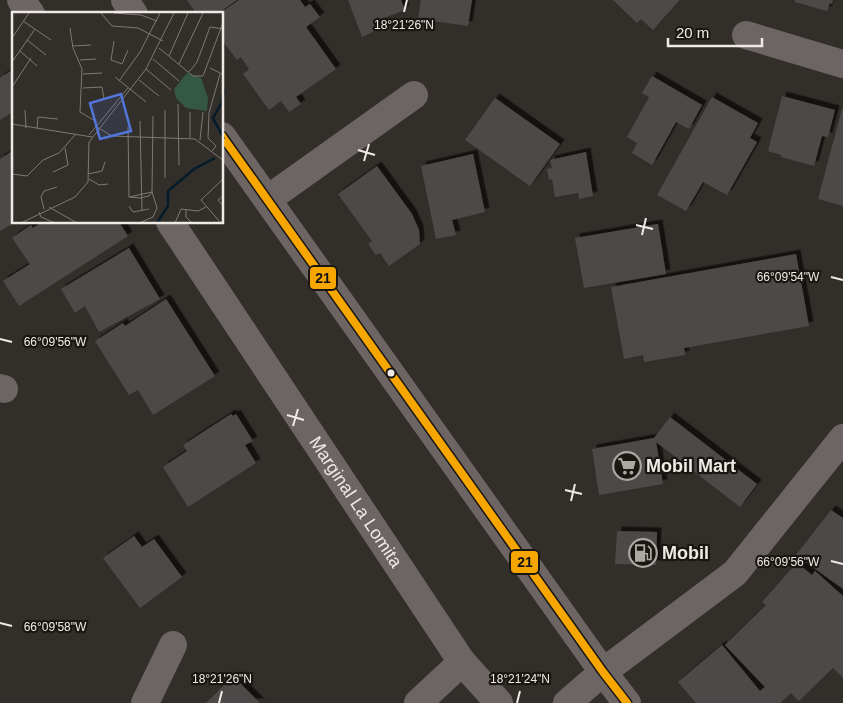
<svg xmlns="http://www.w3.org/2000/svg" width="843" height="703" viewBox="0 0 843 703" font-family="Arial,sans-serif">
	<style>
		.building { fill: #4e4a48; filter: url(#shadow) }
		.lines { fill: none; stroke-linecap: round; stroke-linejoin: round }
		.minor { stroke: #6c6563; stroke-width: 28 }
		.tertiary { stroke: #6c6563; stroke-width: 28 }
		.bus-1-casing { stroke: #1a1713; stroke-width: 11 }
		.bus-1 { stroke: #f7a600; stroke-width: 8 }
		.ticks { fill: none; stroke: #efeae5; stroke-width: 2 }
		.bus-dot { fill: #efeae5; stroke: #1a1713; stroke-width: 2 }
		.labels { text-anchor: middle; stroke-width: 4.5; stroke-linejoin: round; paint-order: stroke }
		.poi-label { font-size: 18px; font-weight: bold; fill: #efeae5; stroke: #1a1713; text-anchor: start }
		.street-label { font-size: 18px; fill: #efeae5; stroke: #1a1713 }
		.inset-river { fill: none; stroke: #041b2a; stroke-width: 2.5 }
		.inset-road { fill: none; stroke: #7e7975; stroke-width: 1 }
		.view { fill: #5275db; fill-opacity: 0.15; stroke: #5275db; stroke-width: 2.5 }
		.inset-edge { fill: none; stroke: #efeae5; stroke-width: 2.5 }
		.ticks-label { font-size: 12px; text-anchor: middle; fill: #efeae5; stroke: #1a1713; stroke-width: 4.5; stroke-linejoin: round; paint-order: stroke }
		.line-badge { stroke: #1a1713; stroke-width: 2 }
		.pale-badge-label { font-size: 14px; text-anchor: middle; font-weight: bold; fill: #111 }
	</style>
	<defs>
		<filter id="shadow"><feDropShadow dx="4.5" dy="-4.5" stdDeviation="0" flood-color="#0009"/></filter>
	</defs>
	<rect width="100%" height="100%" fill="#322e2a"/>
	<path class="building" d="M187,0H237L217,14H197Z
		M239,0H300L305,7L310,4L320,17L306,27L336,69L296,97L301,104L289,112L281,101L269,110L243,74L249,69L241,57L237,60L222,40V14H219Z
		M348,0H401L405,10L378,20L381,28L362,37Z
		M421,0H472L468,26L418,19Z
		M613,0H680L653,30L641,19L637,23Z
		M795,0H833L832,4L830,3L827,11L795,2Z
		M12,70L14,73V111L0,120V78Z
		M652,76L702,105L689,129L676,122L652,165L632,153L637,143L627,137L649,97L642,93Z
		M782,96L835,110L828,137L822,136L814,166L781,157V155L768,151Z
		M712,97L758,123L750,138L757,142L727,195L703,182L686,211L657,195Z
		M495,98L560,144L530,186L465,140Z
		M842,109H843V206L818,199Z
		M14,150V204L12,205L14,207V223L0,231V159Z
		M586,152L593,196L579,199L578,193L555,197L552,179L549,180L547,169L552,168L550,160Z
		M473,154L485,212L452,220L456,235L436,239L421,166Z
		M377,166L412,214L419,230L420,244L389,266L380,253L376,255L368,244L372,241L338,194Z
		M42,222H119L128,236L19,306L3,281L30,264L12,238L31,225L33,228Z
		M658,224L666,274L584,288L575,238Z
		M129,248L160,299L99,332L85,306L75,313L61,289Z
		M796,254L809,326L684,348L685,355L644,362L643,355L624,359L611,287Z
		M166,299L215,376L153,415L138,390L129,395L95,341L123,323L125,326Z
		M231,414L233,416L236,414L253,441L245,445L256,463L188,507L163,467L187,451L183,445Z
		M670,417L757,484L740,507L656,442L663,484L599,495L592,449L654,438Z
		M831,510L843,518V589L796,555Z
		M617,531L657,532L656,565L615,564Z
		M134,536L142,547L154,539L182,577L140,608L103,558Z
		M794,566L798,569L801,566L812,575L815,571L843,596V678L833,668L799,701L791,693L780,703H696L678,682L722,645L760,691L765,687L725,645L766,605L762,602Z
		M233,676L260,703H206Z"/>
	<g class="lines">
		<g class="minor">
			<path d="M21,0L31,14"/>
			<path d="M746,35L843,64"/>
			<path d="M268,199L414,95"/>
			<path id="s1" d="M170,222L462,662L499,703"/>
			<path d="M0,388L4,389"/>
			<path d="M603,672L627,703"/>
			<path d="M145,703L173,645"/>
			<path d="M418,703L462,662"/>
			<path d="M567,703L603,672L735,573L843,438"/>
		</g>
		<path class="tertiary" d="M125,0L134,14
			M222,136L603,672"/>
		<defs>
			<path id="bus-1" d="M222,136L603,672L627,703"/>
		</defs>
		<use href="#bus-1" class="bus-1-casing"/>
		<use href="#bus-1" class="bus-1"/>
	</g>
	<path class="ticks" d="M404,12L407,0M358,150L375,155M364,161L369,144M636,225L653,229M642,235L646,218M831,277L843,280M0,339L12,342M287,415L304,420M293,426L298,409M565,490L582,494M571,501L575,484M831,561L843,564M0,623L12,626M219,703L222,691M517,703L520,691"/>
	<defs>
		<symbol id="supermarket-ring" viewBox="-11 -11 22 22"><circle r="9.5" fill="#1a1713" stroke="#ada8a4" stroke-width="1.5"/><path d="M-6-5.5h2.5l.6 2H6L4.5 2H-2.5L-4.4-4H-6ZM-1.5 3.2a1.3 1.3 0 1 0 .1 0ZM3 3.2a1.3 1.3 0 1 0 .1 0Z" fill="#ada8a4"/></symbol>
		<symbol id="fuel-ring" viewBox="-11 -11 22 22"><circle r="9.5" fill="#1a1713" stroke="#ada8a4" stroke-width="1.5"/><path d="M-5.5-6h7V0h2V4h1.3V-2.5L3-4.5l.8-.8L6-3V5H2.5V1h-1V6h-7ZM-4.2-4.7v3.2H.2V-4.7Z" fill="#ada8a4"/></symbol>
	</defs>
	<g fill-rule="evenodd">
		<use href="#supermarket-ring" x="611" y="450" width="32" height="32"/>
		<use href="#fuel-ring" x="627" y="537" width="32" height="32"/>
	</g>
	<circle class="bus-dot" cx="391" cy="373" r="4.5"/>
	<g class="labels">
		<g class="poi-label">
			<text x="646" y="472">Mobil Mart</text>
			<text x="662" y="559">Mobil</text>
		</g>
		<g class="street-label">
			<text dy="6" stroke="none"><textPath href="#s1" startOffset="336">Marginal La Lomita</textPath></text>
		</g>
	</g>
	<g transform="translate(12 12)">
		<rect width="211" height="211" fill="#322e2a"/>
		<path d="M175,61L189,66L196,86L195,99L174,96L164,86L162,77Z" fill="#355746"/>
		<path class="inset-river" d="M212,77L210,90L201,106L212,127M145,211L156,194V179L182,157L203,146"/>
		<path class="inset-road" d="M89,1L100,14L126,16L151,29M102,1L129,3L145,9M11,9L39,28M58,16L61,36L70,57L68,100L85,110M0,26L17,1M15,28L34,43M102,29L99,48L110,52L116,38M61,34L79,33M147,36L181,64H191L212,8M8,39L25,54M157,44L176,1M141,47L167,69M68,48L84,47M0,50L23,17M167,52L191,1M198,56L212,63M134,57L159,78M177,60L185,50L198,15L212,17M71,62L90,61M103,65L134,90M127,68L147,84M107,69L128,40L148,1M0,75L19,46M71,76L90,75L92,87M166,92L167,153M13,98L14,116M128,109L130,199M0,112L80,125M83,114L100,124L183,127L212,149M116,115L117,185L140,180M25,117L26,105L46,107M77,123L116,76M178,126V100M188,128L191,100M200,139L204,134L196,126L197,101L208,62M41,160L56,153L53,136M0,162L15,164L31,148L47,141L63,123M76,162L90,159L93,150M153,166V98M77,167L87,173L96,172M212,183L206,188L212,195M117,185L128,186L137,184L140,180M117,194L121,200L137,197M37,195L65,211M32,197L29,185L32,179L45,175M174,197V205L180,211M27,200L29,205L43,211M9,211L63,185L76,170L77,130L134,57L162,1M127,211L141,205L145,196L140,180L141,104M163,211L169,197L186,199L194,195M209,211L189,188L212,166"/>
		<path class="view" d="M109,82L119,119L88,127L78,91Z"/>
		<rect width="211" height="211" class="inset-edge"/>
	</g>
	<g class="ticks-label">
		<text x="404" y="29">18°21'26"N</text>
		<text x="788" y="281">66°09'54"W</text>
		<text x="55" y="346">66°09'56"W</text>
		<text x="788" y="566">66°09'56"W</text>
		<text x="55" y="631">66°09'58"W</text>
		<text x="222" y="683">18°21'26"N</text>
		<text x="520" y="683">18°21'24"N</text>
	</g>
	<g class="line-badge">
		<rect x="309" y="266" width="28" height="24" rx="5" fill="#f7a600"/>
		<rect x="510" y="550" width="29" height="24" rx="5" fill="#f7a600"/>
	</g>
	<g class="pale-badge-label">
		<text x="323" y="283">21</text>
		<text x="525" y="567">21</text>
	</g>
	<path d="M668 38v8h94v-8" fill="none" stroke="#efeae5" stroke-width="2.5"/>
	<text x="676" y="38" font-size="15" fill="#efeae5" stroke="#1a1713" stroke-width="4" paint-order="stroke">20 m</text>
</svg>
